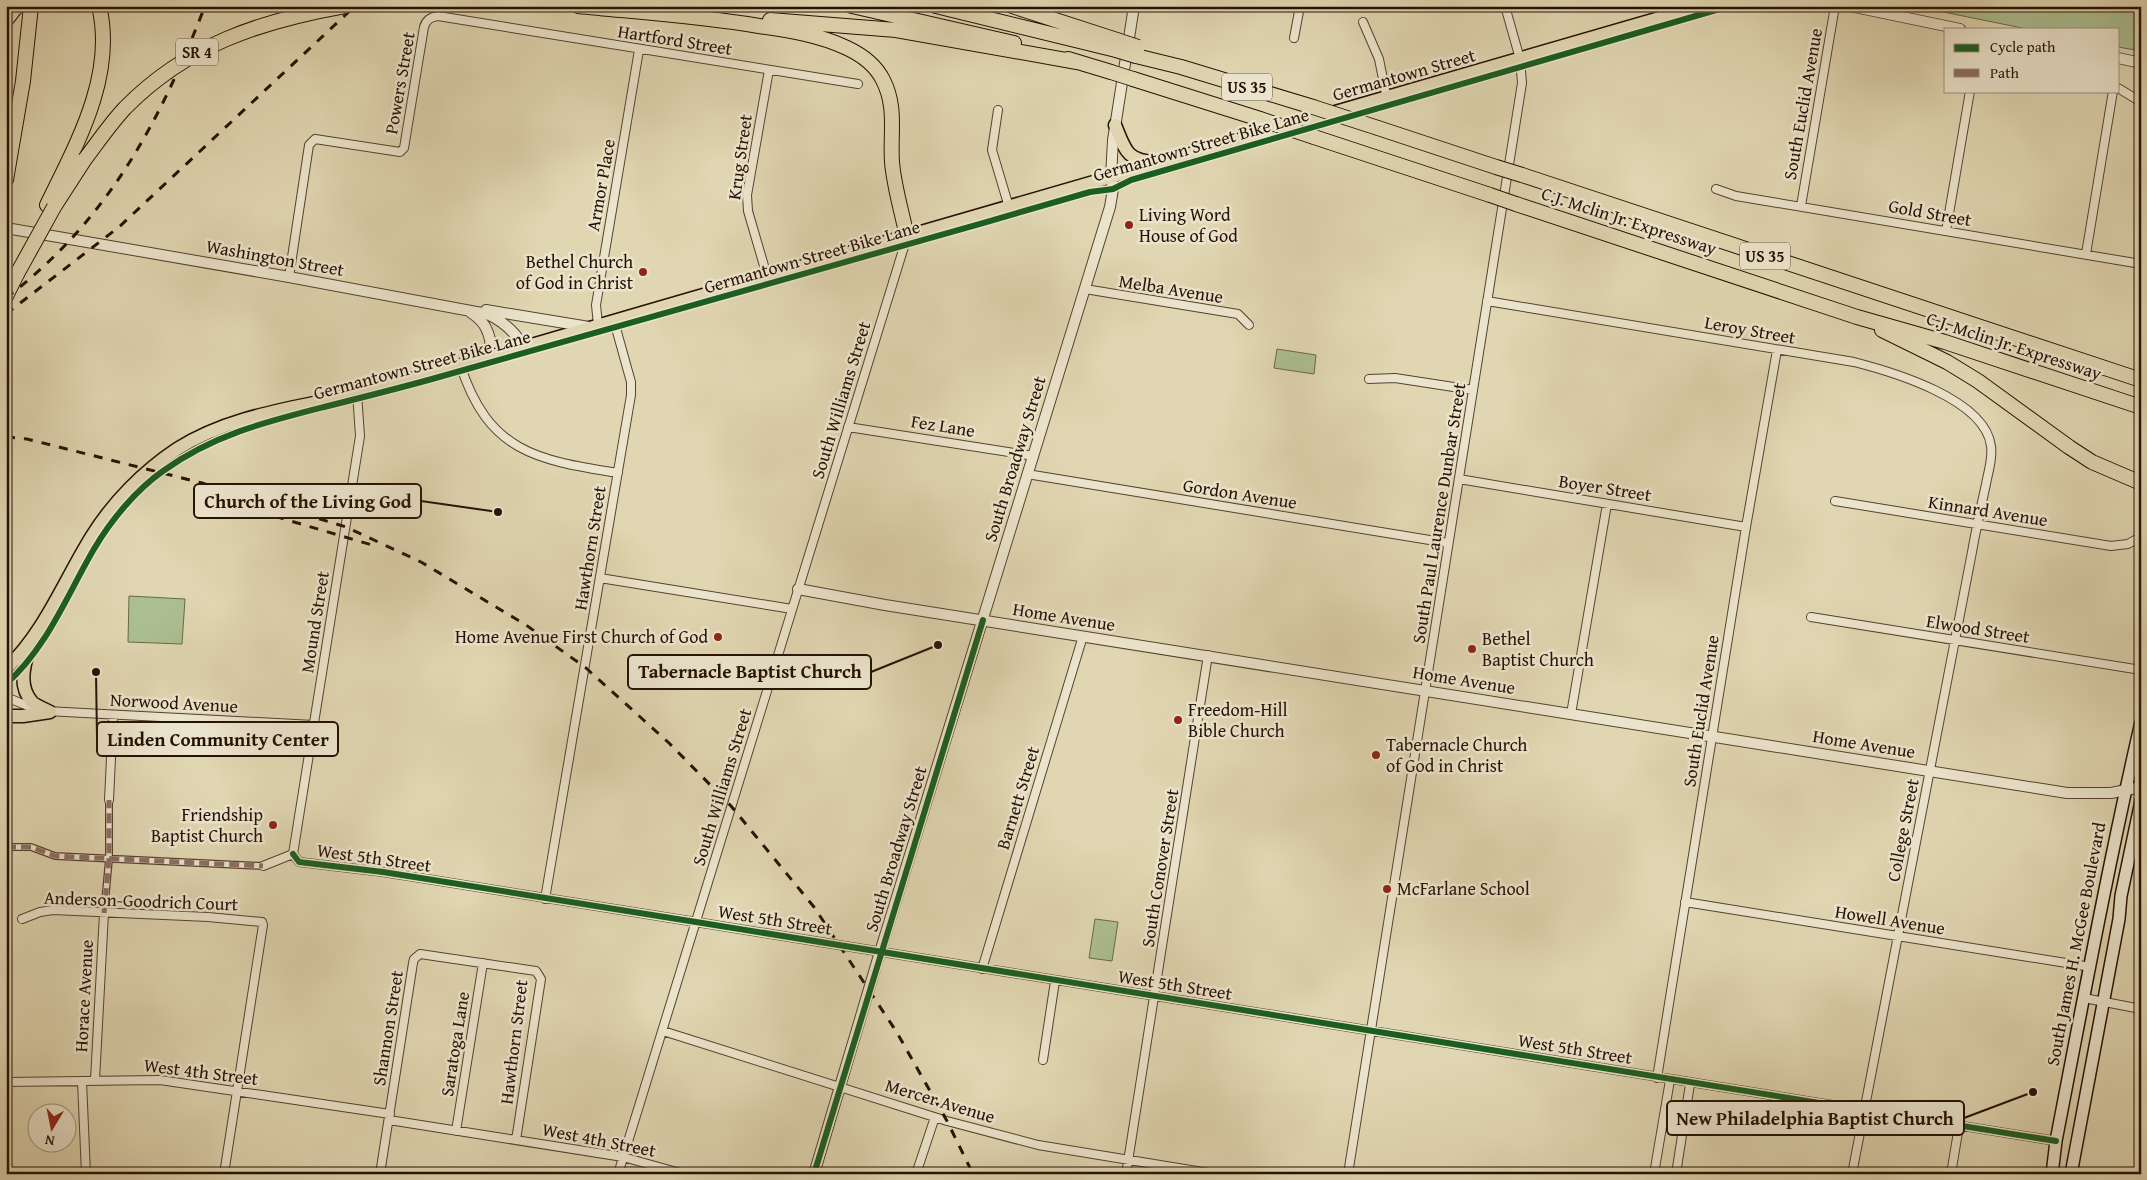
<svg xmlns="http://www.w3.org/2000/svg" width="2147" height="1180" viewBox="0 0 2147 1180" font-family="'Gentium Book Plus',serif">
	<style>
		.green { fill: #acbf91; stroke: #68684a }
		.lines { fill: none; stroke-linecap: round; stroke-linejoin: round }
		.pedestrian-casing { stroke: #54422f; stroke-width: 8 }
		.minor-casing { stroke: #54422f; stroke-width: 10 }
		.tertiary-casing { stroke: #54422f; stroke-width: 12 }
		.secondary-casing { stroke: #251104; stroke-width: 14 }
		.primary-casing { stroke: #251104; stroke-width: 15 }
		.motorway-casing { stroke: #251104; stroke-width: 16 }
		.pedestrian { stroke: #ebe4cc; stroke-width: 5.5 }
		.minor { stroke: #ebe4cc; stroke-width: 8 }
		.tertiary { stroke: #ebe4cc; stroke-width: 10 }
		.secondary { stroke: #ebe4cc; stroke-width: 11 }
		.primary { stroke: #e0d6b1; stroke-width: 12 }
		.motorway { stroke: #e0d6b1; stroke-width: 14 }
		.rail { stroke: #251104; stroke-width: 3; stroke-dasharray: 9 9; stroke-linecap: butt }
		.motorway-bridge-casing { stroke: #251104; stroke-width: 16; stroke-linecap: butt }
		.motorway-bridge { stroke: #e0d6b1; stroke-width: 14 }
		.quiet { stroke: #8d6e63; stroke-width: 5; stroke-dasharray: 10 5; stroke-linecap: butt }
		.cycleway-casing { stroke: #ebe4cc; stroke-width: 9 }
		.cycleway { stroke: #1b5e20; stroke-width: 6 }
		.poi-dot { fill: #8f2418; stroke: #ebe4cc; stroke-width: 2 }
		.labels { text-anchor: middle; stroke-width: 5; stroke-linejoin: round; paint-order: stroke }
		.shield { fill: #ebe4cc; stroke: #605040; stroke-width: 1 }
		.shield-label { font-size: 16px; font-weight: bold; fill: #251104 }
		.street-label { font-size: 18px; fill: #251104; stroke: #ebe4cc }
		.poi-label { font-size: 18px; fill: #251104; stroke: #ebe4cc; text-anchor: start }
		.leader { fill: none; stroke: #251104; stroke-width: 2 }
		.callout-dot { fill: #251104; stroke: #ebe4cc; stroke-width: 2 }
		.callout { fill: #ebe4cc; stroke: #251104; stroke-width: 2 }
		.callout-label { font-size: 19px; text-anchor: middle; font-weight: bold; fill: #251104 }
	</style>
	<rect width="100%" height="100%" fill="#e0d6b1"/>
	<filter id="stains"><feTurbulence type="fractalNoise" baseFrequency=".004" numOctaves="4"/><feColorMatrix values="0 0 0 0 .2 0 0 0 0 .09 0 0 0 0 .02 0 0 0 .5 -.17"/></filter>
	<radialGradient id="worn" r=".72"><stop offset=".6" stop-color="#630" stop-opacity="0"/><stop offset="1" stop-color="#630" stop-opacity=".3"/></radialGradient>
	<path class="green" d="M1914,6H2141V51L2118,47V29H2027Z
		M1277,349L1316,355L1314,374L1274,368Z
		M129,596L185,599L182,644L128,642Z
		M1095,919L1118,922L1112,961L1089,958Z"/>
	<g class="lines">
		<defs>
			<path id="pedestrian" d="M6,847H31L55,856L263,866
				M104,913L109,859V800"/>
			<path id="minor" d="M1363,22L1379,59L1387,99
				M1294,38L1300,6
				M2118,88L2141,102
				M998,110L992,150L1009,207
				M1716,189L1736,196L2141,264
				M1801,206L1835,6
				M1946,231L1970,91
				M2086,254L2113,91
				M767,276L748,211L747,195L769,70
				M289,277L309,145L315,139L400,152L404,148L424,27C426,20 430,17 438,16L858,84
				M1085,289L1238,314L1249,325
				M1487,301L1854,362C1893,372 1985,399 1991,446C1993,459 1988,472 1986,484C1981,507 1976,529 1972,552L1852,1174
				M598,325L596,305L639,50
				M460,364C488,452 536,460 618,473
				M1369,379L1395,378L1473,390
				M848,427L1034,456
				M1027,474L1448,543
				M1459,479L1746,527
				M1835,501L2111,546L2128,544L2135,540
				M600,578L792,609
				M1811,617L2141,670
				M6,697L35,709
				M46,711L314,725
				M1571,714L1607,504
				M109,800L113,716
				M293,854L299,862L383,872L696,922L2056,1141
				M293,854L360,436L357,393
				M263,866L293,854
				M545,899L631,395V382L614,321
				M1685,902L2091,967
				M22,919L40,912L53,910L208,917L262,922L263,925L224,1174
				M982,969L1083,636
				M2084,998L2141,1009
				M663,1031L947,1121L1038,1145L1215,1174
				M1043,1060L1055,981
				M1657,1078L1746,527L1777,350
				M95,1080L104,913
				M82,1081L86,1174
				M6,1082L160,1080L390,1114
				M389,1120L623,1157L684,1174
				M456,1131L483,963
				M380,1174L413,963L414,959L420,954L536,971L541,979L516,1140
				M618,1174L907,237
				M916,1174L935,1117
				M1126,1174L1208,655
				M1348,1174L1522,83L1520,59L1505,6
				M1654,1174L1670,1080
				M1676,1174L1690,1084
				M1951,1174L1959,1126"/>
			<path id="tertiary" d="M1850,6L1960,29
				M2118,58L2141,63
				M6,228L289,277L487,314C503,321 515,332 524,347
				M486,310L589,327
				M470,312C484,321 488,329 491,344L480,359
				M798,589L885,605L2067,793H2111L2141,787
				M814,1174L880,952L1110,207L1113,189L1111,177L1113,140L1134,6"/>
			<path id="secondary" d="M2052,1174L2056,1141C2083,1001 2109,861 2141,722
				M2071,1174L2119,919L2121,896L2141,801"/>
			<path id="primary" d="M1115,125C1125,149 1126,161 1155,162
				M29,648C24,666 18,686 32,702C36,706 45,709 50,712
				M6,669C45,632 64,581 92,536C113,502 144,471 177,449C230,415 296,408 356,394C413,380 471,362 528,346C919,232 1311,121 1701,6
				M6,716H23L50,712"/>
			<path id="motorway" d="M578,6C638,12 699,16 759,26C788,30 820,35 847,48C862,55 876,66 883,80C897,107 890,134 892,162C894,187 902,212 907,237
				M852,6L1014,43
				M936,6L1116,50
				M1012,6L1117,40
				M6,20L17,6
				M770,20L896,30L1077,62
				M1136,56L1181,67L1313,107
				M1068,59L1111,72
				M1133,79L1260,119
				M1378,128L1496,167
				M1314,137L1490,195
				M1522,175L2141,380
				M6,180L23,81L31,6
				M1516,204L1857,317L1945,342L2141,407
				M47,205C76,145 116,76 99,6
				M54,207L85,159
				M6,296L17,274
				M1882,330L1947,362L1978,381L2069,447L2092,462L2141,483"/>
		</defs>
		<use href="#pedestrian" class="pedestrian-casing"/>
		<use href="#minor" class="minor-casing"/>
		<use href="#tertiary" class="tertiary-casing"/>
		<use href="#secondary" class="secondary-casing"/>
		<use href="#primary" class="primary-casing"/>
		<use href="#motorway" class="motorway-casing"/>
		<use href="#pedestrian" class="pedestrian"/>
		<use href="#minor" class="minor"/>
		<use href="#tertiary" class="tertiary"/>
		<use href="#secondary" class="secondary"/>
		<use href="#primary" class="primary"/>
		<use href="#motorway" class="motorway"/>
		<path class="rail" d="M6,298C108,220 159,124 205,6
			M6,314L119,227L355,6
			M6,437L27,439L202,483L346,527L421,562L526,625L586,668L669,743L731,806L814,907L896,1031L947,1121L973,1174
			M206,496L372,545"/>
		<defs>
			<path id="motorway-bridge" d="M1117,40L1138,47
				M1116,50L1136,56
				M1111,72L1133,79
				M1313,107L1378,128
				M1260,119L1314,137
				M85,159C98,142 110,124 125,108C187,45 260,21 345,6
				M1496,167L1522,175
				M1490,195L1516,204
				M17,274L54,207"/>
		</defs>
		<use href="#motorway-bridge" class="motorway-bridge-casing"/>
		<use href="#motorway-bridge" class="motorway-bridge"/>
		<path class="quiet" d="M6,847H31L55,856L263,866
			M104,913L109,859V800"/>
		<defs>
			<path id="cycleway" d="M6,684C47,648 67,595 94,549C111,520 136,490 163,471C213,435 265,422 324,407C360,398 396,389 432,379C651,317 871,256 1090,192L1113,189L1131,180L1730,6
				M293,854L299,862L383,872L696,922L2056,1141
				M814,1174L983,620"/>
		</defs>
		<use href="#cycleway" class="cycleway-casing"/>
		<use href="#cycleway" class="cycleway"/>
	</g>
	<g class="poi-dot">
		<circle cx="1129" cy="225" r="5"/>
		<circle cx="643" cy="272" r="5"/>
		<circle cx="718" cy="637" r="5"/>
		<circle cx="1472" cy="649" r="5"/>
		<circle cx="1178" cy="720" r="5"/>
		<circle cx="1376" cy="755" r="5"/>
		<circle cx="273" cy="825" r="5"/>
		<circle cx="1387" cy="889" r="5"/>
	</g>
	<g class="labels">
		<g class="shield">
			<rect x="176" y="38.5" width="42" height="27" rx="4"/>
			<rect x="1222" y="73.5" width="50" height="27" rx="4"/>
			<rect x="1740" y="242.5" width="50" height="27" rx="4"/>
		</g>
		<g class="shield-label">
			<text x="197" y="58">SR 4</text>
			<text x="1247" y="93">US 35</text>
			<text x="1765" y="262">US 35</text>
		</g>
		<g class="street-label">
			<text transform="translate(675 40) rotate(9)" y="6">Hartford Street</text>
			<text transform="translate(1404 75) rotate(-16)" y="6">Germantown Street</text>
			<text transform="translate(400 83) rotate(-80)" y="6">Powers Street</text>
			<text transform="translate(1803 104) rotate(-80)" y="6">South Euclid Avenue</text>
			<text transform="translate(1201 145) rotate(-16)" y="6">Germantown Street Bike Lane</text>
			<text transform="translate(740 157) rotate(-82)" y="6">Krug Street</text>
			<text transform="translate(601 185) rotate(-80)" y="6">Armor Place</text>
			<text transform="translate(1930 213) rotate(10)" y="6">Gold Street</text>
			<text transform="translate(1629 221) rotate(18)" y="6">C.J. Mclin Jr. Expressway</text>
			<text transform="translate(812 257) rotate(-16)" y="6">Germantown Street Bike Lane</text>
			<text transform="translate(275 258) rotate(10)" y="6">Washington Street</text>
			<text transform="translate(1171 289) rotate(9)" y="6">Melba Avenue</text>
			<text transform="translate(1750 330) rotate(10)" y="6">Leroy Street</text>
			<text transform="translate(2014 346) rotate(18)" y="6">C.J. Mclin Jr. Expressway</text>
			<text transform="translate(422 365) rotate(-15)" y="6">Germantown Street Bike Lane</text>
			<text transform="translate(841 400) rotate(-73)" y="6">South Williams Street</text>
			<text transform="translate(943 426) rotate(9)" y="6">Fez Lane</text>
			<text transform="translate(1015 459) rotate(-73)" y="6">South Broadway Street</text>
			<text transform="translate(1605 488) rotate(9)" y="6">Boyer Street</text>
			<text transform="translate(1240 494) rotate(9)" y="6">Gordon Avenue</text>
			<text transform="translate(1988 511) rotate(9)" y="6">Kinnard Avenue</text>
			<text transform="translate(1439 513) rotate(-81)" y="6">South Paul Laurence Dunbar Street</text>
			<text transform="translate(590 548) rotate(-81)" y="6">Hawthorn Street</text>
			<text transform="translate(1064 617) rotate(9)" y="6">Home Avenue</text>
			<text transform="translate(315 622) rotate(-81)" y="6">Mound Street</text>
			<text transform="translate(1978 629) rotate(9)" y="6">Elwood Street</text>
			<text transform="translate(1464 680) rotate(9)" y="6">Home Avenue</text>
			<text transform="translate(174 703) rotate(3)" y="6">Norwood Avenue</text>
			<text transform="translate(1701 711) rotate(-81)" y="6">South Euclid Avenue</text>
			<text transform="translate(1864 744) rotate(9)" y="6">Home Avenue</text>
			<text transform="translate(722 787) rotate(-73)" y="6">South Williams Street</text>
			<text transform="translate(1018 798) rotate(-73)" y="6">Barnett Street</text>
			<text transform="translate(1903 830) rotate(-79)" y="6">College Street</text>
			<text transform="translate(896 849) rotate(-73)" y="6">South Broadway Street</text>
			<text transform="translate(374 858) rotate(8)" y="6">West 5th Street</text>
			<text transform="translate(1160 868) rotate(-81)" y="6">South Conover Street</text>
			<text transform="translate(141 901) rotate(2)" y="6">Anderson-Goodrich Court</text>
			<text transform="translate(775 920) rotate(9)" y="6">West 5th Street</text>
			<text transform="translate(1890 920) rotate(9)" y="6">Howell Avenue</text>
			<text transform="translate(2076 944) rotate(-79)" y="6">South James H. McGee Boulevard</text>
			<text transform="translate(1175 985) rotate(9)" y="6">West 5th Street</text>
			<text transform="translate(84 996) rotate(-87)" y="6">Horace Avenue</text>
			<text transform="translate(388 1028) rotate(-81)" y="6">Shannon Street</text>
			<text transform="translate(514 1042) rotate(-83)" y="6">Hawthorn Street</text>
			<text transform="translate(455 1044) rotate(-81)" y="6">Saratoga Lane</text>
			<text transform="translate(1575 1049) rotate(9)" y="6">West 5th Street</text>
			<text transform="translate(201 1072) rotate(7)" y="6">West 4th Street</text>
			<text transform="translate(940 1101) rotate(17)" y="6">Mercer Avenue</text>
			<text transform="translate(599 1140) rotate(11)" y="6">West 4th Street</text>
		</g>
		<g class="poi-label">
			<text x="1139" y="221">Living Word<tspan x="1139" dy="21">House of God</tspan></text>
			<text x="633" y="268" text-anchor="end">Bethel Church<tspan x="633" dy="21">of God in Christ</tspan></text>
			<text x="708" y="643" text-anchor="end">Home Avenue First Church of God</text>
			<text x="1482" y="645">Bethel<tspan x="1482" dy="21">Baptist Church</tspan></text>
			<text x="1188" y="716">Freedom-Hill<tspan x="1188" dy="21">Bible Church</tspan></text>
			<text x="1386" y="751">Tabernacle Church<tspan x="1386" dy="21">of God in Christ</tspan></text>
			<text x="263" y="821" text-anchor="end">Friendship<tspan x="263" dy="21">Baptist Church</tspan></text>
			<text x="1397" y="895">McFarlane School</text>
		</g>
	</g>
	<path class="leader" d="M498 512L421 501M938 645L871 672M96 672L97 739M2033 1092L1964 1118"/>
	<g class="callout-dot">
		<circle cx="498" cy="512" r="5"/>
		<circle cx="938" cy="645" r="5"/>
		<circle cx="96" cy="672" r="5"/>
		<circle cx="2033" cy="1092" r="5"/>
	</g>
	<g class="callout">
		<rect x="194" y="484" width="227" height="34" rx="5"/>
		<rect x="628" y="655" width="243" height="34" rx="5"/>
		<rect x="97" y="722" width="241" height="34" rx="5"/>
		<rect x="1667" y="1101" width="297" height="34" rx="5"/>
	</g>
	<g class="callout-label">
		<text x="308" y="508">Church of the Living God</text>
		<text x="750" y="678">Tabernacle Baptist Church</text>
		<text x="218" y="746">Linden Community Center</text>
		<text x="1815" y="1125">New Philadelphia Baptist Church</text>
	</g>
	<rect width="2147" height="1180" fill="none" stroke="#e0d6b1" stroke-width="25"/>
	<rect x="8" y="8" width="2132" height="1165" fill="none" stroke="#251104" stroke-width="2.5"/>
	<rect x="12" y="12" width="2122" height="1155" fill="none" stroke="#251104"/>
	<rect x="1944" y="28" width="175" height="65" fill="#ebe4cc" stroke="#9c907c"/>
	<rect x="1954" y="44" width="25" height="8" fill="#1b5e20" stroke="#9c907c"/>
	<text x="1990" y="52" font-size="15" fill="#251104">Cycle path</text>
	<rect x="1954" y="69" width="25" height="8" fill="#8d6e63" stroke="#9c907c"/>
	<text x="1990" y="78" font-size="15" fill="#251104">Path</text>
	<g transform="translate(52 1128) rotate(190)"><circle r="24" fill="#ebe4cc" stroke="#9c907c"/>
	<path d="M0-4L9 19L0 12L-9 19Z" fill="#8f2418"/>
	<text y="-8" font-size="14" font-weight="bold" text-anchor="middle" fill="#251104">N</text>
	</g>
	<rect width="100%" height="100%" filter="url(#stains)"/>
	<rect width="100%" height="100%" fill="url(#worn)"/>
</svg>
